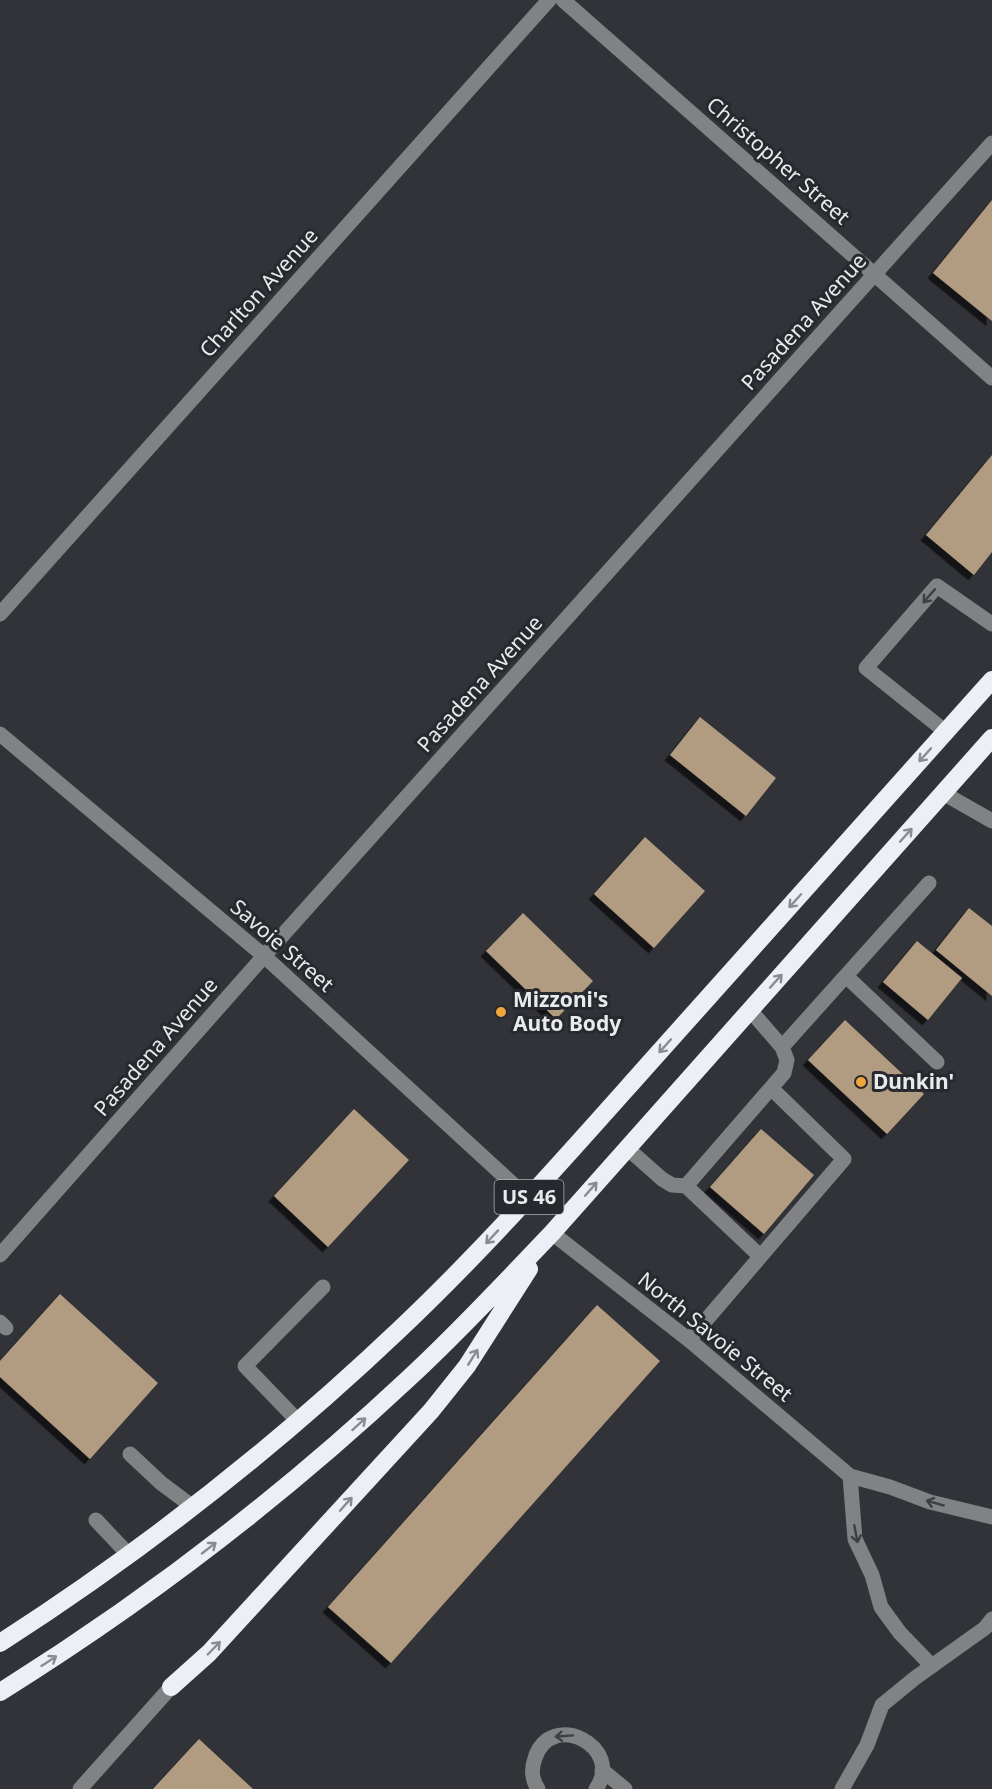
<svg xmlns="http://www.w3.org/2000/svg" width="992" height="1789" viewBox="0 0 992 1789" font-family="'Noto Sans',sans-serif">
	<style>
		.building { fill: #b19c81; filter: url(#shadow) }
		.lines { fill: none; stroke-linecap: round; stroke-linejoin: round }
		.minor { stroke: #818284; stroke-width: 15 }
		.highway { stroke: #edeff7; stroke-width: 18 }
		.oneway { stroke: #3e3f44 }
		.oneway2 { stroke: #8a8c92 }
		.poi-dot { fill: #efa73d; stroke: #27292e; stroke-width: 2 }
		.labels { text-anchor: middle; stroke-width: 6; stroke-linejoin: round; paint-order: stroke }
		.shield { fill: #27292e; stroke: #afb0b4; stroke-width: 1.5 }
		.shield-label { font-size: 20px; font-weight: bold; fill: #e9eaee }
		.street-label { font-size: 21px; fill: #e9eaee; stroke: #27292e }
		.poi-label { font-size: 21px; font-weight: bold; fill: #e9eaee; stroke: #27292e; text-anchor: start }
	</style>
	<defs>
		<filter id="shadow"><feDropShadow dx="-5.5" dy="5.5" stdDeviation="0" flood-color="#0009"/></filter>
	</defs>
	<rect width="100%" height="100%" fill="#313338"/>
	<path class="building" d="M992,200V321L933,273Z
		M992,455V552L974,575L926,535Z
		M700,717L776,778L746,816L670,755Z
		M645,837L705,891L654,948L594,894Z
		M969,908L992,926V996L936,950Z
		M523,913L593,981L556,1019L486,951Z
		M917,941L962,978L928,1020L883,982Z
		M845,1020L924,1094L887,1134L808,1060Z
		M354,1109L409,1160L328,1247L274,1196Z
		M761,1129L814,1175L764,1234L710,1187Z
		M60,1294L158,1383L90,1459L0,1377V1361Z
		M597,1305L660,1361L391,1663L328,1607Z
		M199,1739L253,1789H153Z"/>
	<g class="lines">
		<path class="minor" d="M563,0L992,378
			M0,614L549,0
			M946,732L866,668L937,586L992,624
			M0,734L264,956L528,1198
			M943,793L992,821
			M846,976L937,1062
			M782,1047L929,883
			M627,1148L662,1179L672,1185L686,1186L784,1073L787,1060L782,1047L750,1010
			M686,1186L760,1256
			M552,1233L689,1340L850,1476L890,1487L930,1502L992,1517
			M0,1255L264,956L992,143
			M0,1322L6,1328
			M689,1340L844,1159L771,1088
			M298,1421L245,1366L323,1287
			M130,1454L161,1483L193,1507
			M850,1476L855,1539L872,1575L881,1607L900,1633L932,1666
			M96,1520L129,1555
			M602,1770L625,1789
			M80,1789L171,1687
			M538,1789C531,1778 531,1769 535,1758C551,1709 625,1747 596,1789
			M842,1789L867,1745L882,1705L915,1678L985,1628L992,1619"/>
		<path class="highway" d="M0,1643C143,1551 277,1446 400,1329C493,1241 577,1144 662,1049C772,926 882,803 992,680
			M171,1687L209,1653L431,1411L467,1366L529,1269
			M0,1692C146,1601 283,1496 409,1378C459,1332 505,1282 552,1233L992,738"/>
	</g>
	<defs><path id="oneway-shaft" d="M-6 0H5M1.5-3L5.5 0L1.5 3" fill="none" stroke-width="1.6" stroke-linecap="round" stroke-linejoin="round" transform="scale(1.5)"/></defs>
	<g class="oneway">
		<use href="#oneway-shaft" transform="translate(929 596) rotate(131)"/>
		<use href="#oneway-shaft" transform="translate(935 1503) rotate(-164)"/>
		<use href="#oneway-shaft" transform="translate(856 1534) rotate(79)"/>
		<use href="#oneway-shaft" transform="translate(564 1736) rotate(176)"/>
	</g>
	<g class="oneway2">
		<use href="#oneway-shaft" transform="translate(925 755) rotate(132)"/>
		<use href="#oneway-shaft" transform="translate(906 835) rotate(-48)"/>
		<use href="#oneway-shaft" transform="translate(795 901) rotate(132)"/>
		<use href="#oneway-shaft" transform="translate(776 981) rotate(-48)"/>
		<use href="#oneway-shaft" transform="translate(665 1046) rotate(132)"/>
		<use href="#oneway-shaft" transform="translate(591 1189) rotate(-49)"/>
		<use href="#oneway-shaft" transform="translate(492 1237) rotate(133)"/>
		<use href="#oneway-shaft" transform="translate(473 1357) rotate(-58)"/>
		<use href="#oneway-shaft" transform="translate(359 1424) rotate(-42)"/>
		<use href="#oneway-shaft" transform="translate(346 1504) rotate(-48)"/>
		<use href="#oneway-shaft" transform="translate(209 1548) rotate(-38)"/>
		<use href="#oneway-shaft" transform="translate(214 1648) rotate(-46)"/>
		<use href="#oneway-shaft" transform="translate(49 1661) rotate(-33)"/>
	</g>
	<g class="poi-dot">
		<circle cx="501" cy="1012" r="6"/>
		<circle cx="861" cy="1082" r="6"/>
	</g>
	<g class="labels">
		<rect class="shield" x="494.5" y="1180" width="69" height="34" rx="4.5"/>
		<g class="shield-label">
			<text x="529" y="1204">US 46</text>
		</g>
		<g class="street-label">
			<text transform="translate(778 161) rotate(41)" y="7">Christopher Street</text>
			<text transform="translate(259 293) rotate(-48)" y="7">Charlton Avenue</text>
			<text transform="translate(804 322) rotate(-48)" y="7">Pasadena Avenue</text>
			<text transform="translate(480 684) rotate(-48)" y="7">Pasadena Avenue</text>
			<text transform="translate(282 946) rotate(41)" y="7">Savoie Street</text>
			<text transform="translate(156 1047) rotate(-49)" y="7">Pasadena Avenue</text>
			<text transform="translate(715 1337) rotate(39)" y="7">North Savoie Street</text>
		</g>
		<g class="poi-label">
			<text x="513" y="1007">Mizzoni's<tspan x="513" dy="24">Auto Body</tspan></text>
			<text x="873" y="1089">Dunkin'</text>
		</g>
	</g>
</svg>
